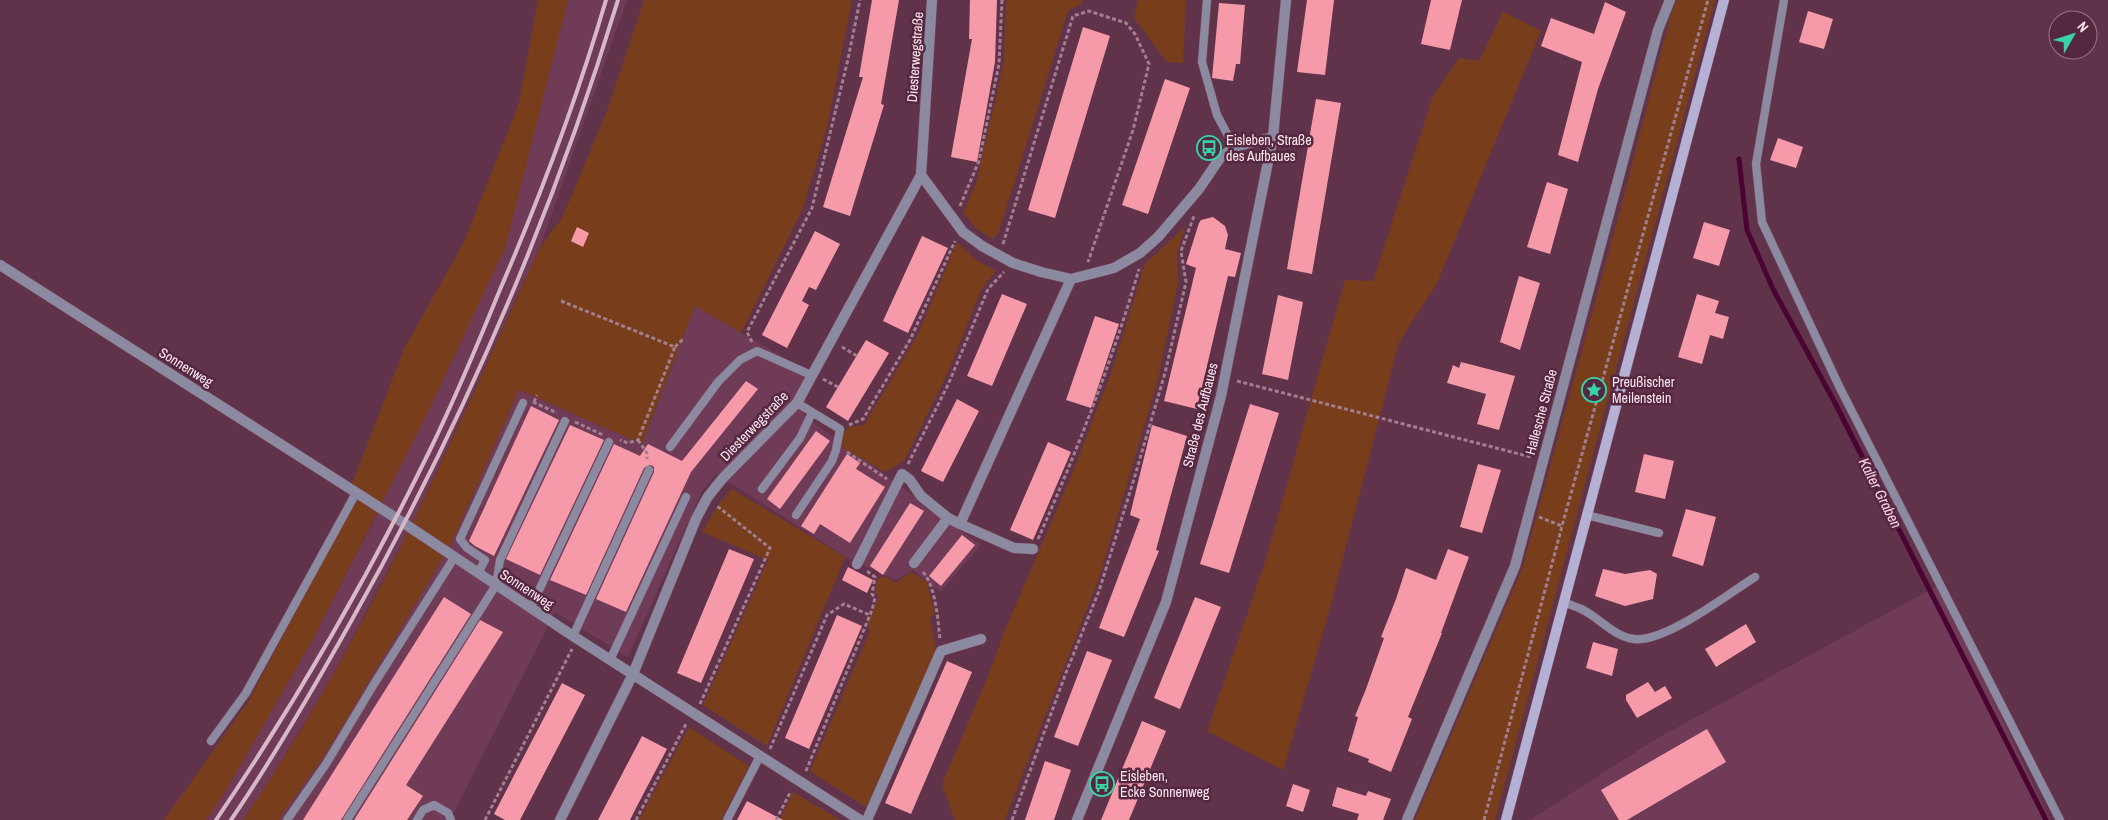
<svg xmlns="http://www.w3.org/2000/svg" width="2108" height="820" viewBox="0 0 2108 820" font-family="'Archivo Narrow',sans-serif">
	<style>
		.built { fill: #703b57 }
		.green { fill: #783e1c }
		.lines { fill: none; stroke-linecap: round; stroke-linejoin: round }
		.stream { stroke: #4b0331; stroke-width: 5 }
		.building { fill: #f69aaa }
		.lane-casing { stroke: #7d5369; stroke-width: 9 }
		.street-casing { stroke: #7d5369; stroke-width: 11 }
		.secondary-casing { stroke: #7d5369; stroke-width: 11 }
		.path { stroke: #a27e90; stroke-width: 3; stroke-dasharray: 4 2.5; stroke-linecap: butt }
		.lane { stroke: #8c8aa1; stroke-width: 8 }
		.street { stroke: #8c8aa1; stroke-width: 10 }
		.secondary { stroke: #b4b1d5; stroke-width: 10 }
		.rail { stroke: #d6b8c7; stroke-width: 4 }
		.labels { text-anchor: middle; stroke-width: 5; stroke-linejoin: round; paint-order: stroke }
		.street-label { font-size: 14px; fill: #fde5f0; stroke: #552840 }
		.poi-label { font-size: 14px; fill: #fde5f0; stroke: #552840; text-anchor: start }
		.water-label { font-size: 15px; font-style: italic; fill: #fcd0e5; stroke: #552840 }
	</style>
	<rect width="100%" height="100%" fill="#61334b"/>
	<path class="built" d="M568,0H627L540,247L412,524L330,680L266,786L243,820H206L224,794L313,639L382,505Z
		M695,306L804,369V416L981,545L940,592L913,570L896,580L850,559L716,474L702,491L628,657L555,612L450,820H278L322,759L450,546L519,390L642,444Z
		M1939,585L2050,820H1530L1656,739Z"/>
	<path class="green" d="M538,0H568L505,248L428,412L313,639L224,794L206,820H164L248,702L352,505V484L404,349L464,242L519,103Z
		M644,0H852L827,127L803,208L741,333L695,306L642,444L519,390L450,546L322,759L278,820H243C365,642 451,442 540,247L562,218L607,111Z
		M1006,0H1082L1081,4L1068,11L998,234L992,239L976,228L963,212L976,184L1004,61Z
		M1138,0H1186L1183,63L1167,62L1134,18Z
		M1677,0H1715L1495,820H1415L1522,569L1617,222L1671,14Z
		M1503,12L1541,31L1437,283L1399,342L1330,608L1283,770L1207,731L1264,565L1345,280L1373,281L1433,96L1459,58L1479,61Z
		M1185,227L1177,253L1178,283L1158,379L1101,572L1005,820H955L942,784L988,676L1005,630L1072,474L1111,373L1145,264Z
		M957,242L975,259L996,271L981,290L949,370L904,461L885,472L840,446L842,435L849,427L864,425L917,336Z
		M732,489L845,557L767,746L703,705L768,560L702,532L719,504Z
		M911,572L927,582L935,615L930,616L936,651L866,807L810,771L870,631L868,622L879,596L875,594L877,579L884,576L896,583Z
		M689,727L749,766L721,820H639Z
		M793,792L840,820H780Z"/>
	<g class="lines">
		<path class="stream" d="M1739,159L1747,230L1773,289L1835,403L2046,820"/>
	</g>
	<path class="building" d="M872,0H899L881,104L884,105L850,216L823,207L863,77H859Z
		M970,0H997L995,62L977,162L951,157L972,39H969Z
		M1307,0H1334L1325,75L1297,72Z
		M1431,0H1462L1450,50L1421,44Z
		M1605,2L1626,12L1598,89L1578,162L1558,155L1582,62L1541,46L1551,18L1594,34Z
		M1219,3L1245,5L1240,64H1236L1233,81L1212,78Z
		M1808,11L1833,19L1824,49L1799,42Z
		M1083,27L1110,36L1055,218L1028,210Z
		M1165,79L1190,88L1148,214L1122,205Z
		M1316,99L1341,103L1312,274L1287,269Z
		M1778,138L1803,147L1796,168L1770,160Z
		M1547,182L1568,189L1550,254L1527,247Z
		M1213,217L1225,226L1228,235L1225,249L1241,253L1235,277L1228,276L1197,409L1164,401L1196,268L1186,264L1199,223L1201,220Z
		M1704,222L1730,230L1719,266L1693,258Z
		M577,227L589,233L583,247L571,241Z
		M815,231L840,244L816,290L809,287L802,301L809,305L787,348L762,335Z
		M922,236L948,248L908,333L883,321Z
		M1519,276L1540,283L1520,350L1500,342Z
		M1002,294L1027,304L992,386L967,376Z
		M1697,294L1719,301L1715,313L1729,317L1723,339L1710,335L1702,364L1678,357Z
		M1278,295L1303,302L1288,380L1262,374Z
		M1095,316L1119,324L1091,408L1066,400Z
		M866,340L889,353L848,421L826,407Z
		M1461,362L1515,376L1499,430L1477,424L1486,394L1447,383L1453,365L1459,368Z
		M746,381L758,389L691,472L626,612L596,599L654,472V467L651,465L644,468L586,595L550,580L614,444L640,456L648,444L682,461Z
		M957,399L979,411L943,482L921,471Z
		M1250,404L1279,413L1229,573L1200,564Z
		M531,406L559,420L494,556L475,546L469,541Z
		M570,425L604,440L540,575L506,559Z
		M1152,425L1187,436L1156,550L1159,551L1124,637L1099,628L1140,519L1130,515Z
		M816,431L830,441L780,509L767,499Z
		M1048,442L1071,452L1033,540L1010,530Z
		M847,454L860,463L856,469L885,487L850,543L820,524L814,534L801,526Z
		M1644,454L1674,461L1665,499L1635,492Z
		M1478,464L1501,470L1482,533L1460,527Z
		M910,503L924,511L883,575L870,566Z
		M1686,509L1716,517L1703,566L1672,556Z
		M962,535L975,545L941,586L929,576Z
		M729,549L754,559L701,683L677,673Z
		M1448,549L1469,557L1441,633H1442L1408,717L1412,719L1391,772L1368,762L1369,759L1348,751L1358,717L1355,716L1366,689L1384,638L1381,637L1396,599L1406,568L1436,580Z
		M848,567L873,580L867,593L842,580Z
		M1603,569L1625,574L1650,570L1657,574L1653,599L1625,606L1595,596Z
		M444,597L471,614L341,820H303Z
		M1195,597L1221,607L1180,709L1154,698Z
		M837,615L862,626L809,749L785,738Z
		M480,620L503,632L406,785L423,796L407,820H354Z
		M1746,624L1756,642L1716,667L1705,649Z
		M1593,642L1618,649L1612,676L1586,668Z
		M1087,651L1112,660L1078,746L1054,737Z
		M947,661L972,672L911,814L885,803Z
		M1648,682L1655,692L1665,686L1672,698L1637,718L1626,700V695Z
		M562,683L585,695L520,820H505L494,814Z
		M1142,721L1166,731L1129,820H1101Z
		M1707,729L1726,762L1627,820H1619L1601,790Z
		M642,736L667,749L636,808L630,820H598Z
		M1045,761L1071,770L1054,820H1025Z
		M1293,784L1310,790L1303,812L1286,806Z
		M1337,787L1366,796L1368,791L1391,799L1383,820H1357L1359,814L1332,806Z
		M747,801L783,820H737Z"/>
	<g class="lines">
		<defs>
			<path id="lane" d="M1207,0L1202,62L1217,115L1234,147
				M1784,0L1756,164L1762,222L1839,386L2060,820
				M670,447L718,382L740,360L757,351L811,375
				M762,489L800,438L812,413
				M796,515L832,461L836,450L840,429L797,403
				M1586,515L1659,533
				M478,573L485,560L467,548L460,539L523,403
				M1563,602C1570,605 1578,607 1585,611C1600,619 1615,637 1634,639C1665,643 1728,594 1755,577
				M531,607L609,442
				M573,636L649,470
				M610,660L686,497
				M211,741L246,693L356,493
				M287,820L326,764L374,684L454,558
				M347,820L496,585L500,560L565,421
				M417,820L423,810L434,805L448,813L451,820
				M727,820L760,756"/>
			<path id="street" d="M921,175L963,232L982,246L1013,263L1041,272L1071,279L1114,268L1140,253L1158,237L1199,189L1220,158L1234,147L1273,137
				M0,265L396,518L573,636L860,820
				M960,524L1014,548L1033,549
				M914,563L948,518L960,524L1071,279
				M857,564L902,474L910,480L921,496L948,518
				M560,820L633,674L696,519L707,498L722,479L797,403L921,175L932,0
				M867,820L941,651L981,639
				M1077,820L1166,602L1221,396L1273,137L1286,0
				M1407,820L1515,566L1658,30L1670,0"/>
			<path id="secondary" d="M1506,820L1724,0"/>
		</defs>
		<use href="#lane" class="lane-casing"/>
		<use href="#street" class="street-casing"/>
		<use href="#secondary" class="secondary-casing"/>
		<path class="path" d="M960,206L979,161L999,64L1002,0
			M1003,244L1073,16L1089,11L1126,23L1135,34L1149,64L1133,130L1088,262
			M561,301L675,347L638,440L628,443L620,440
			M752,342L747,332L812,208L848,59L860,0
			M675,347L684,338
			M842,347L857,356
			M823,379L838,387
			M1237,381L1531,457
			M533,402L557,413
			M534,402L537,395
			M575,422L603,435
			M849,425L863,419L910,340L955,241
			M638,440L647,453V459
			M847,452L887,479
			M908,464L948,385L988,289L1004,272
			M1539,517L1562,526
			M1038,539C1077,451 1112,362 1139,269
			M923,572C936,587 938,621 940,640
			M700,704L770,548L717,506
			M770,749L827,615L844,604L870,615
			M806,771L872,610L875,598L872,594L875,577L867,571
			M485,820L572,649
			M636,820L686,724
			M776,820L791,791
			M1012,820L1067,670L1099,591L1134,479L1165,373L1186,282L1181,251L1194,216
			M1484,820L1562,526L1708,0"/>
		<use href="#lane" class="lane"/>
		<use href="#street" class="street"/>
		<use href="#secondary" class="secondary"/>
		<path class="rail" d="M216,820C296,702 367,579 429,452C455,399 477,346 499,292C540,197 577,99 606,0
			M231,820C274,757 312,691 349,625C461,427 552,217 618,0"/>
	</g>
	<defs>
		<symbol id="bus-ring" viewBox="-11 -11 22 22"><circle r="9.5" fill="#552840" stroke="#36d4a7" stroke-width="1.5"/><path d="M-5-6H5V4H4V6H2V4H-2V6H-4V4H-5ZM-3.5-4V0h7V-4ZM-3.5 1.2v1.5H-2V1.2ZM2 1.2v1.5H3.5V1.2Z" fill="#36d4a7"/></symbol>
		<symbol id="sight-ring" viewBox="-11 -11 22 22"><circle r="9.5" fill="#552840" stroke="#36d4a7" stroke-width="1.5"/><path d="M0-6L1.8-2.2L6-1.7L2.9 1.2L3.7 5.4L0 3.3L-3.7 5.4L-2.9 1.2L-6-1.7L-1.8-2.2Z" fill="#36d4a7"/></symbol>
	</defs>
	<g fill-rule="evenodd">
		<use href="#bus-ring" x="1195" y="134" width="28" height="28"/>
		<use href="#sight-ring" x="1580" y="376" width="28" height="28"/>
		<use href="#bus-ring" x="1088" y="770" width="28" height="28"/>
	</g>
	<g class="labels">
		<g class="street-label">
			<text transform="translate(915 57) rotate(-86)" y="5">Diesterwegstraße</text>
			<text transform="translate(186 367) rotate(32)" y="5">Sonnenweg</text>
			<text transform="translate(1541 412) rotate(-75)" y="5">Hallesche Straße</text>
			<text transform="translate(1200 415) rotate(-76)" y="5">Straße des Aufbaues</text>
			<text transform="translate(754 426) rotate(-46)" y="5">Diesterwegstraße</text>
			<text transform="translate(527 589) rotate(33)" y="5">Sonnenweg</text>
		</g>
		<g class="poi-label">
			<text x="1226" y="145">Eisleben, Straße<tspan x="1226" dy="16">des Aufbaues</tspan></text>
			<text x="1612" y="387">Preußischer<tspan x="1612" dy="16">Meilenstein</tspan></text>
			<text x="1120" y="781">Eisleben,<tspan x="1120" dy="16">Ecke Sonnenweg</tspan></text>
		</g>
		<g class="water-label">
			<text transform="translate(1880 493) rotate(63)" y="5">Kalter Graben</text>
		</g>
	</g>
	<g transform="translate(2073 35) rotate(51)"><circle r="24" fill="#552840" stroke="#987486"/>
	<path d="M0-4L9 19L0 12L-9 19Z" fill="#36d4a7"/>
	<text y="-8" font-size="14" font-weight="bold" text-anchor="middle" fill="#fde5f0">N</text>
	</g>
</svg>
